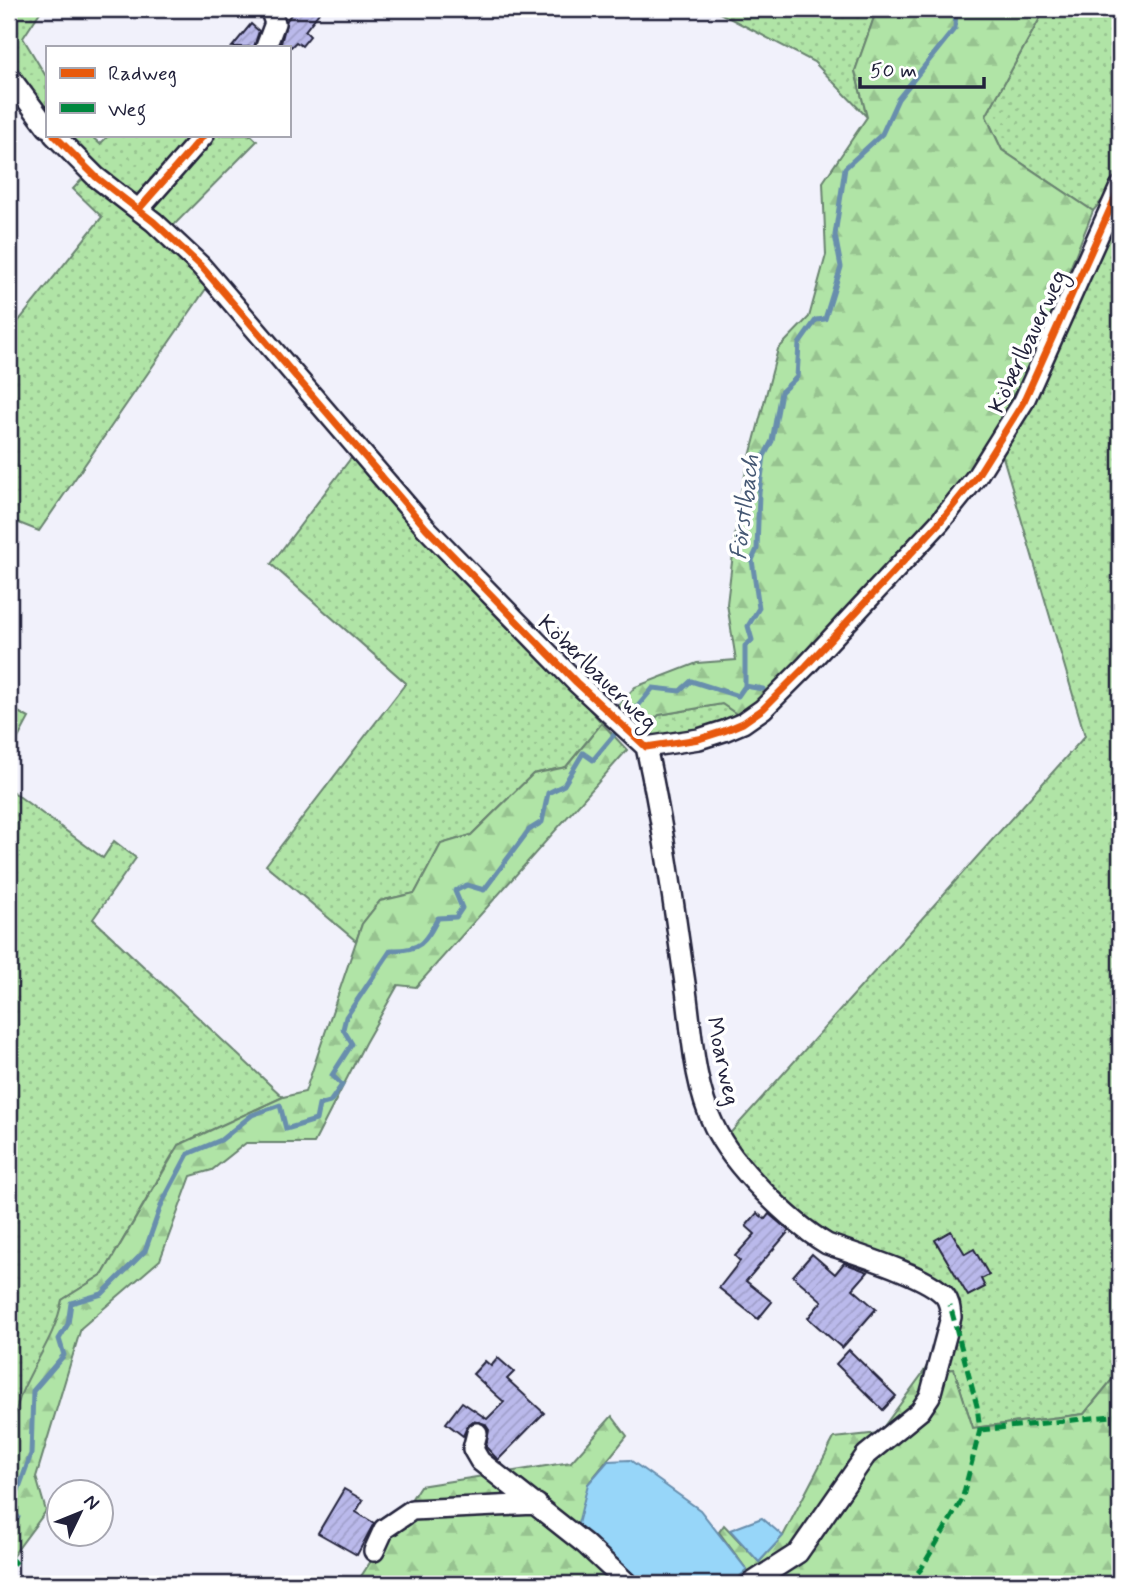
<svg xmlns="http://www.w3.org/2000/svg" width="1129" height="1593" viewBox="0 0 1129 1593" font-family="Mynerve,sans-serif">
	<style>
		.grass { fill: url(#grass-dots); stroke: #698370; stroke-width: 2 }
		.forest { fill: url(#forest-firs); stroke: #698370; stroke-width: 2 }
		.water { fill: #97d6f9; stroke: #688ead; stroke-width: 2 }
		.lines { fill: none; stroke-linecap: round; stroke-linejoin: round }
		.stream { stroke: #688ead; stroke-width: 5 }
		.building { fill: url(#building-hatch); stroke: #22223b; stroke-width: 2 }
		.minor-casing { stroke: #22223b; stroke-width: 24 }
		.minor { stroke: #fff; stroke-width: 19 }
		.quiet { stroke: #00873e; stroke-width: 5; stroke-dasharray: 10 5; stroke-linecap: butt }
		.cycleway-casing { stroke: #fff; stroke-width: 11 }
		.cycleway { stroke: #e8590c; stroke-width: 7 }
		.labels { text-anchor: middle; stroke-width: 7; stroke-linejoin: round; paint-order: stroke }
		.street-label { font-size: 23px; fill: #22223b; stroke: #fff }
		.water-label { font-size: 24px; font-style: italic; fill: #455874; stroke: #fff }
	</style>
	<defs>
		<pattern id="grass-dots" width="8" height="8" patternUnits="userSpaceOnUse" patternTransform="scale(1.75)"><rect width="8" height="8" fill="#b0e4a6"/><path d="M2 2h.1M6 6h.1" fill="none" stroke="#97c390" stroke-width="1.8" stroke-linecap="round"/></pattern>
		<pattern id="forest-firs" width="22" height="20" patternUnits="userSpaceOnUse" patternTransform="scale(1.75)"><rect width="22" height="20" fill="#b0e4a6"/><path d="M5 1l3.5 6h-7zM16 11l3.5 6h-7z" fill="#97c390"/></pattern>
		<pattern id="building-hatch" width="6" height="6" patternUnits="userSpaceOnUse" patternTransform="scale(1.75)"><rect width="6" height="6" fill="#bab9eb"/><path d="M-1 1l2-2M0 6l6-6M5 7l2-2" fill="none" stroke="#a09fca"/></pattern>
	</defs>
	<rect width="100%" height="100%" fill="#f1f1fb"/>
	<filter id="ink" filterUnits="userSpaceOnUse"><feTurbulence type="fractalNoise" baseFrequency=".0143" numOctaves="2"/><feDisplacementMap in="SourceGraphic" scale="14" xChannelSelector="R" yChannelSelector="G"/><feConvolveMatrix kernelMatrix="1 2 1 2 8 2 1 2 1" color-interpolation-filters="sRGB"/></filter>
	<g filter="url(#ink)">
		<path class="grass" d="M9,9H42L23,38L47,78V120L9,65Z
			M712,9H877L855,71L867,117L814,62Z
			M1045,9H1120V179L1093,211L1002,150L986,116Z
			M60,135H90L100,144L109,135H251L257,141L171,228Z
			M84,177L136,215L210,283L39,531L9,519V333L102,217L73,189Z
			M1120,197V1370L1084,1414L973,1428L954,1369L923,1373L959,1308L812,1229L725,1139L1085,736L1001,450Z
			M351,458L488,598L602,723L566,767L533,774L471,835L441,844L415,893L380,901L362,924L356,941L266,865L406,683L271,564Z
			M722,704L738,715L721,727L649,739L637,734L659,715Z
			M9,707L29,718L9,755Z
			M9,789L103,858L114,841L136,858L93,919L283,1097L178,1145L103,1274L62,1300L59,1320L21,1395L9,1450Z"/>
		<path class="forest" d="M877,9H1045L986,116L1002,150L1093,211L1026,379L962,487L760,701L738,715L722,704L659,715L637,734L614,710L635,687L697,663L736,660L727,604L740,495L778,349L809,317L826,255L823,182L867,117L855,71Z
			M602,723L627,750L416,987L398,985L365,1043L314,1143H246L212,1170L191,1176L160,1260L81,1328L36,1477L46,1511L9,1561C9,1506 2,1447 21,1394C34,1362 56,1335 62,1300L103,1274L179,1145L283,1097L305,1092L362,924L380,901L415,893L441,844L471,835L533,774L566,767Z
			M954,1369L973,1428L1084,1414L1120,1370V1584H731L747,1570L719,1532L724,1525L759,1562L783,1536L834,1438L879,1433L923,1373Z
			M612,1416L627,1436L588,1484L604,1552L640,1584H356L420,1486L571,1462Z"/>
		<path class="water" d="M630,1460L700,1510L747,1570L731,1584H640L604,1552L578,1524L588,1484L608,1461Z
			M762,1518L783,1536L759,1562L730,1530Z"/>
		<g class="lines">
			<path class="stream" d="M745,686L763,689
				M9,1532L18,1517L11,1510L31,1454L33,1391L64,1355L59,1339L68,1324L71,1303L102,1294L145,1251L162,1203L188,1154L221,1140L252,1115L280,1105L286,1129L316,1120L319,1105L330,1102L342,1085L332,1075L352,1044L343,1029L346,1017L391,950C420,951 425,943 438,918L456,917L462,908L455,891L467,885L484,890L529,830L542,822L548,793L564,785L583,753L593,760L653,688L680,691L691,681L738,696L745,686V646L752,640L748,626L759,608L752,560L757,549L759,493L764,456L772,441L781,392L797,377L799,344L816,320L825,319L841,267L835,235L845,168L882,134L898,99L955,28L956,9"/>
		</g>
		<path class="building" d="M295,9H322L305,31L310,36L302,46L296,42L291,47H280L287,20Z
			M251,24L259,31L254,47H232Z
			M757,1213L765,1219L769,1214L789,1231L746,1281L772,1302L758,1319L719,1288L740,1261L735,1256L755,1234L746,1226Z
			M951,1231L965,1254L974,1249L989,1275L981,1279L985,1287L968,1296L935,1240Z
			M812,1254L835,1274L844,1263L868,1272L853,1289L876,1309L842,1348L808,1318L822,1301L793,1276Z
			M849,1350L896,1396L883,1410L836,1364Z
			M498,1358L514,1372L507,1379L544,1413L498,1460L486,1447L489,1430L485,1424L473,1421L468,1425L463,1436L446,1423L462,1402L487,1419L504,1402L473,1374L485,1361L491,1366Z
			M344,1489L363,1500L356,1512L374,1523L357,1555L318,1533Z"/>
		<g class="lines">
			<defs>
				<path id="minor" d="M266,47L275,23L270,9
					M9,76L47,127
					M54,135L96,177L154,222L201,266L426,528L576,682L646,747L699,739L724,731L743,723L763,709L806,666L940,522L977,476L1024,401L1120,187
					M139,209L204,135
					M646,747C664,827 674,909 686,990C692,1034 694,1085 714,1126C732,1165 790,1222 827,1244C855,1254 927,1275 945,1296C950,1303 950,1309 951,1317L930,1396L920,1411L866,1455L798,1553L750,1584
					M477,1433L473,1449L480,1461L585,1544L628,1584
					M374,1551L384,1529L412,1510L537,1504"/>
			</defs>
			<use href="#minor" class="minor-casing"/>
			<use href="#minor" class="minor"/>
			<path class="quiet" d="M980,1430L1120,1415
				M9,1557L17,1565
				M908,1584L921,1569L962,1500L980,1430L977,1406L950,1305"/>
			<defs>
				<path id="cycleway" d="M54,135L96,177L154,222L201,266L426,528L576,682L646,747L699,739L724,731L743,723L763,709L806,666L940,522L977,476L1024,401L1120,187
					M139,209L204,135"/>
			</defs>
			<use href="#cycleway" class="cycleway-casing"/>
			<use href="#cycleway" class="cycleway"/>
		</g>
	</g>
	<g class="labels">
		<g class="street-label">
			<text transform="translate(1027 341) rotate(-65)" y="8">Köberlbauerweg</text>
			<text transform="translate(598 672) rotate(44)" y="8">Köberlbauerweg</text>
			<text transform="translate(724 1061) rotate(78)" y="8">Moarweg</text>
		</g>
		<g class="water-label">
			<text transform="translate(744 507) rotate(-83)" y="8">Förstlbach</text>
		</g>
	</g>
	<rect width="1129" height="1593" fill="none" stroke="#fff" stroke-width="35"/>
	<rect x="18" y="18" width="1094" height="1558" fill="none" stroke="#22223b" stroke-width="2.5" filter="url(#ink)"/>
	<rect x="46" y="46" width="245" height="91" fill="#ffffff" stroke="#a7a7b1" stroke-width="2"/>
	<rect x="60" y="68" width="35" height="10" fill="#e8590c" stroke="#a7a7b1" stroke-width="2"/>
	<text x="108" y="80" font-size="21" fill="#22223b">Radweg</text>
	<rect x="60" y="103" width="35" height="10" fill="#00873e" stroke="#a7a7b1" stroke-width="2"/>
	<text x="108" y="116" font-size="21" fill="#22223b">Weg</text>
	<g transform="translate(80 1513) rotate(47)"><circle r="33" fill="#ffffff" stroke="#a7a7b1" stroke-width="2"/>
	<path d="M0-5L12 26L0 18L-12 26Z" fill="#22223b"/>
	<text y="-10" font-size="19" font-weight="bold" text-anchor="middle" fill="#22223b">N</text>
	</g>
	<path d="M860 77v10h124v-10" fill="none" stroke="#22223b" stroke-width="3.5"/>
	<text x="870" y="77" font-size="21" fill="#22223b" stroke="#ffffff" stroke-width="5" paint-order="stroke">50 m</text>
</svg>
